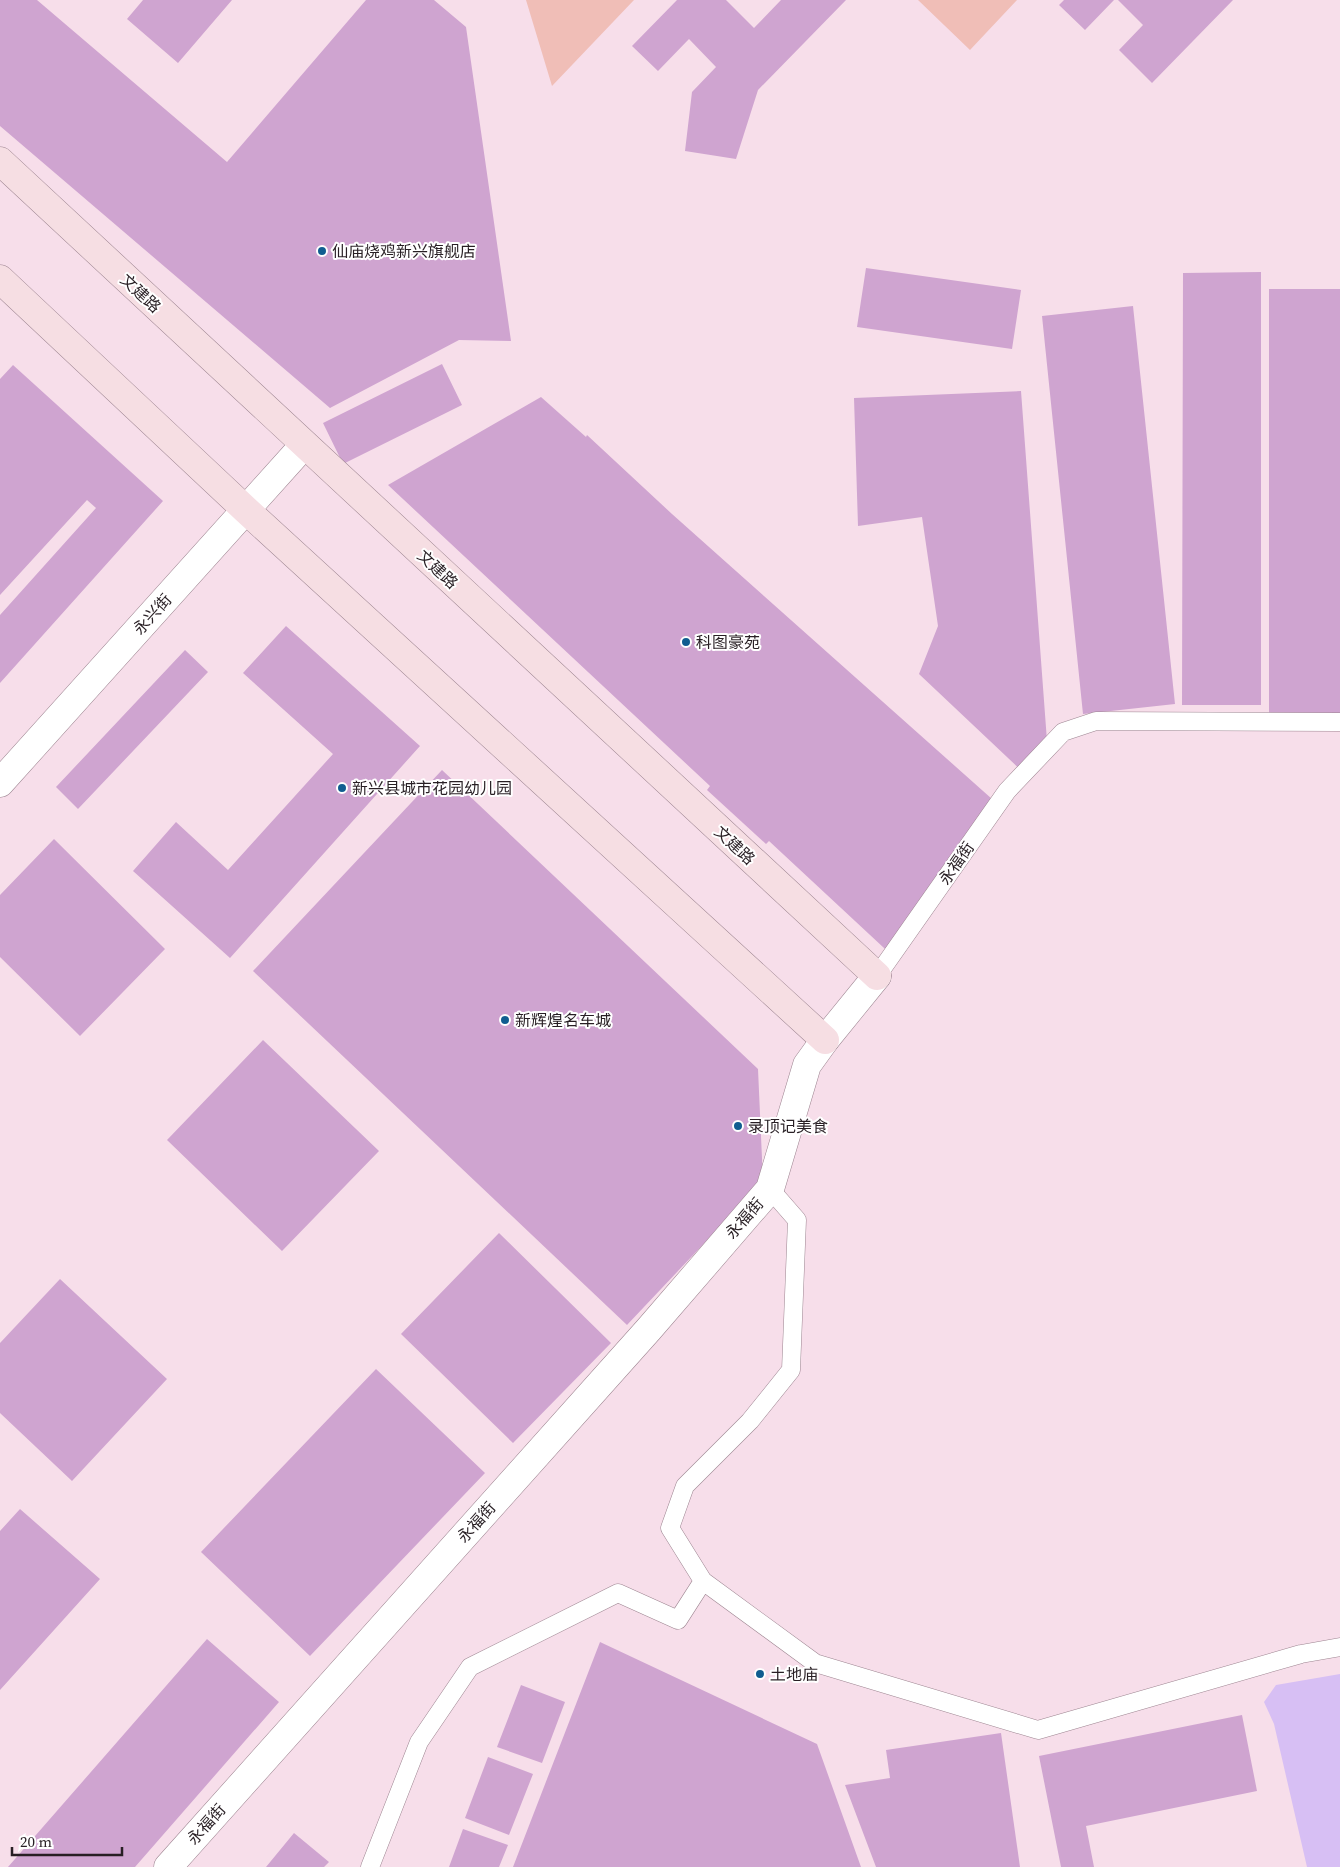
<svg xmlns="http://www.w3.org/2000/svg" width="1340" height="1867" viewBox="0 0 1340 1867" font-family="'Source Serif 4','Noto Sans SC',serif">
	<style>
		.green { fill: #f0beb7 }
		.water { fill: #d7bff4 }
		.building { fill: #cfa4d0 }
		.lines { fill: none; stroke-linecap: round; stroke-linejoin: round }
		.service-casing { stroke: #9d8591; stroke-width: 19 }
		.minor-casing { stroke: #9d8591; stroke-width: 29 }
		.secondary-casing { stroke: #9d8591; stroke-width: 29 }
		.service { stroke: #fff; stroke-width: 18 }
		.minor { stroke: #fff; stroke-width: 28 }
		.secondary { stroke: #f6dee3; stroke-width: 28 }
		.poi-dot { fill: #105d90; stroke: #fff; stroke-width: 2 }
		.labels { text-anchor: middle; stroke-width: 4; stroke-linejoin: round; paint-order: stroke }
		.poi-label { font-size: 16px; fill: #281f24; stroke: #fff; text-anchor: start }
		.street-label { font-size: 16px; fill: #281f24; stroke: #fff }
	</style>
	<rect width="100%" height="100%" fill="#f7deea"/>
	<path class="green" d="M526,0H634L552,86Z
		M918,0H1017L970,50Z"/>
	<path class="water" d="M1340,1674V1867H1307L1274,1724L1264,1702L1276,1685Z"/>
	<path class="building" d="M0,0H37L227,162L366,0H434L466,27L511,341L459,340L330,408L0,126Z
		M143,0H232L178,63L127,19Z
		M677,0H726L754,28L781,0H846L758,90L736,159L685,151L692,92L716,67L689,39L658,71L632,46Z
		M1064,0H1114L1085,30L1059,5Z
		M1118,0H1233L1152,83L1119,50L1143,25Z
		M866,268L1021,290L1012,349L857,327Z
		M1261,272V705H1182L1183,273Z
		M1269,289H1340V721H1269Z
		M1133,306L1175,704L1083,714L1042,316Z
		M442,364L462,405L343,464L323,423Z
		M13,365L163,501L0,683V615L96,508L87,500L0,595V379Z
		M1021,391L1047,741L1025,774L919,674L938,626L922,517L858,526L854,398Z
		M541,397L586,437L587,435L672,514L992,799L898,961L769,841L766,844L707,790L710,786L388,485Z
		M286,626L420,746L230,958L133,871L176,822L228,870L333,754L243,673Z
		M185,650L208,672L78,809L56,787Z
		M442,770L758,1069L763,1181L627,1325L253,971Z
		M54,839L165,949L80,1036L0,957V895Z
		M263,1040L379,1151L282,1251L167,1140Z
		M499,1233L611,1343L513,1443L401,1334Z
		M60,1279L167,1379L72,1481L0,1413V1343Z
		M376,1369L485,1473L310,1656L201,1552Z
		M20,1509L100,1579L0,1690V1531Z
		M207,1639L279,1702L135,1867H8Z
		M600,1642L817,1744L861,1867H513Z
		M521,1685L565,1702L542,1763L497,1747Z
		M1242,1715L1257,1791L1086,1826L1094,1867H1061L1039,1756Z
		M1001,1733L1020,1867H876L845,1785L890,1778L886,1750Z
		M488,1757L533,1774L509,1835L465,1818Z
		M463,1829L508,1845L499,1867H449Z
		M294,1833L329,1862L324,1867H266Z"/>
	<g class="lines">
		<defs>
			<path id="service" d="M877,976L1007,791L1063,732L1096,721L1340,722
				M770,1189L797,1220L791,1370L750,1421L685,1486L670,1528L703,1581L815,1663L1038,1730L1301,1654L1340,1647
				M370,1867L419,1742L470,1667L618,1593L678,1620L703,1581"/>
			<path id="minor" d="M0,783L304,445
				M168,1867L649,1329L770,1189L807,1065L825,1040L877,976"/>
			<path id="secondary" d="M0,161L877,976
				M0,279L246,510L825,1040"/>
		</defs>
		<use href="#service" class="service-casing"/>
		<use href="#minor" class="minor-casing"/>
		<use href="#secondary" class="secondary-casing"/>
		<use href="#service" class="service"/>
		<use href="#minor" class="minor"/>
		<use href="#secondary" class="secondary"/>
	</g>
	<g class="poi-dot">
		<circle cx="322" cy="251" r="5"/>
		<circle cx="686" cy="642" r="5"/>
		<circle cx="342" cy="788" r="5"/>
		<circle cx="505" cy="1020" r="5"/>
		<circle cx="738" cy="1126" r="5"/>
		<circle cx="760" cy="1674" r="5"/>
	</g>
	<g class="labels">
		<g class="poi-label">
			<text x="332" y="257">仙庙烧鸡新兴旗舰店</text>
			<text x="696" y="648">科图豪苑</text>
			<text x="352" y="794">新兴县城市花园幼儿园</text>
			<text x="515" y="1026">新辉煌名车城</text>
			<text x="748" y="1132">录顶记美食</text>
			<text x="770" y="1680">土地庙</text>
		</g>
		<g class="street-label">
			<text transform="translate(141 293) rotate(43)" y="6">文建路</text>
			<text transform="translate(438 569) rotate(43)" y="6">文建路</text>
			<text transform="translate(152 614) rotate(-48)" y="6">永兴街</text>
			<text transform="translate(735 845) rotate(43)" y="6">文建路</text>
			<text transform="translate(956 863) rotate(-55)" y="6">永福街</text>
			<text transform="translate(744 1218) rotate(-49)" y="6">永福街</text>
			<text transform="translate(476 1522) rotate(-48)" y="6">永福街</text>
			<text transform="translate(206 1824) rotate(-48)" y="6">永福街</text>
		</g>
	</g>
	<path d="M12 1847v8h110v-8" fill="none" stroke="#281f24" stroke-width="2.5"/>
	<text x="20" y="1847" font-size="15" fill="#281f24" stroke="#ffffff" stroke-width="4" paint-order="stroke">20 m</text>
</svg>
